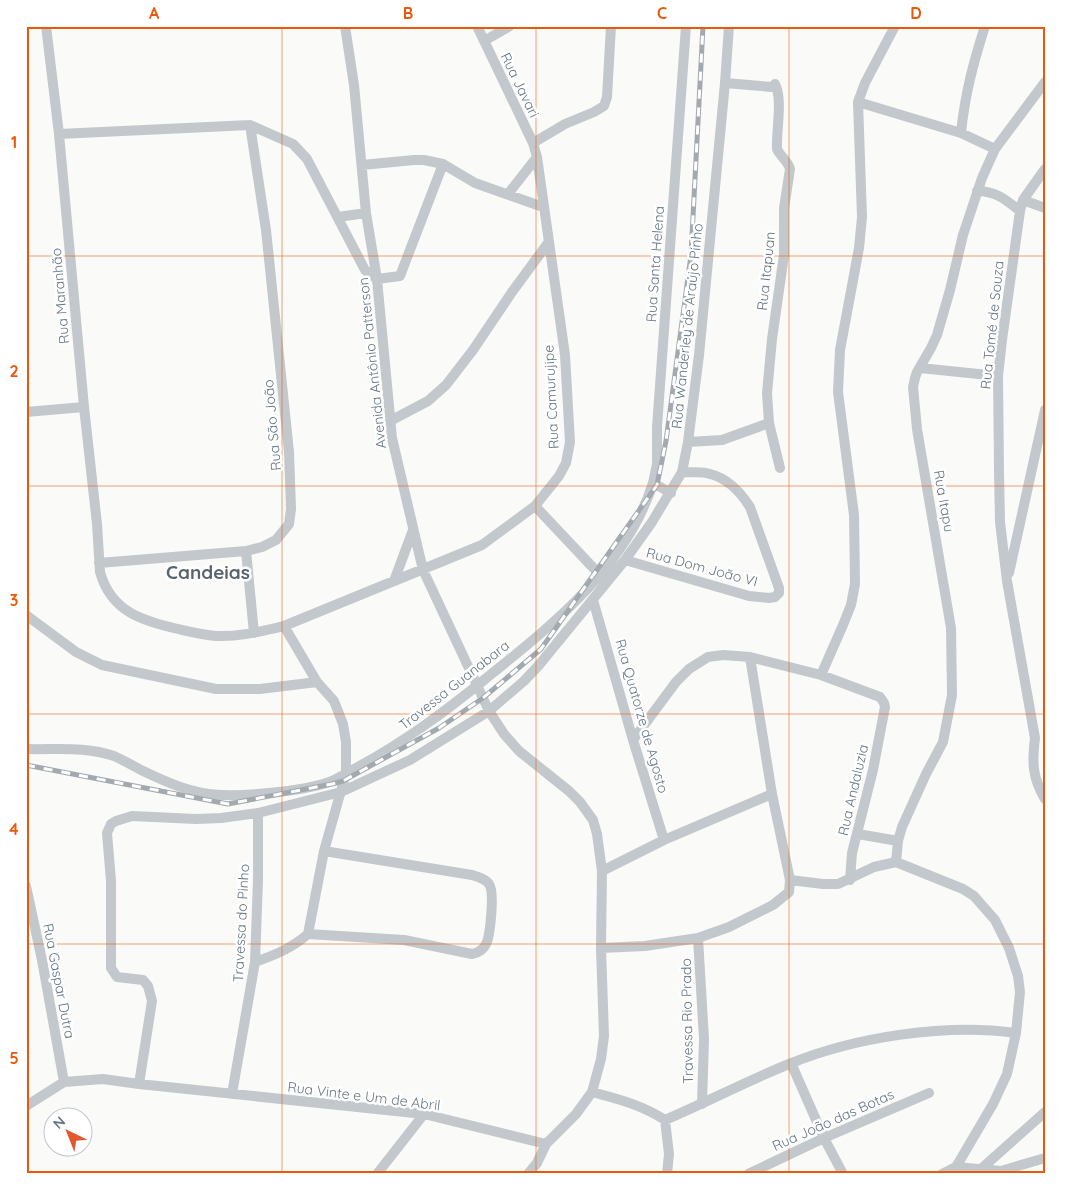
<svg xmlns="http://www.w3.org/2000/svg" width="1071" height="1200" viewBox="0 0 1071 1200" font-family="Quicksand,sans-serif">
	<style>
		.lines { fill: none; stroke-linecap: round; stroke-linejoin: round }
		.minor { stroke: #c3c8cc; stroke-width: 10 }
		.rail-casing { stroke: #a2aab0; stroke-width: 5 }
		.rail { stroke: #fff; stroke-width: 3; stroke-dasharray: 9; stroke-linecap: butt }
		.grid { fill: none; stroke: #e8590c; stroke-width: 1; stroke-opacity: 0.55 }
		.labels { text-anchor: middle; stroke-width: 5; stroke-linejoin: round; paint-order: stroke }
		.street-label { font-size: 14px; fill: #657683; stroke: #fff }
		.district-label { font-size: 19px; font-weight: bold; fill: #57646e; stroke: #fff }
		.neatline { fill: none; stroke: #e8590c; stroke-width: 2 }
		.grid-label { font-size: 16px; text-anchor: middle; font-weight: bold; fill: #e8590c }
	</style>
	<rect width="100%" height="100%" fill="#fafaf8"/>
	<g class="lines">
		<path class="minor" d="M46,26L59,134L84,407L97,524L100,572C111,612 143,621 178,629C191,632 203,635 216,636C239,637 262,631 284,626L482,545L535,506L559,476L566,463L570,442L565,355L537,157L533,143L477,26
			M345,26L354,85L366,213L377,279L392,438L423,570L489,711L504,734L519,751L569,791L580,802L593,820L597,834L602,871L601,948L604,1036L601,1059L592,1092L576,1114L546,1144L537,1163L528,1174
			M484,41L510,26
			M725,83L772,87L775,84C783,99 776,131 777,149C780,156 788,161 790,169L784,208V255L772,339L767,393L769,423L780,468
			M858,102L961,133L995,149
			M961,133C965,94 973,64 985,26
			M59,134L250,125L293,144L307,159L365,270L377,279
			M533,143L565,124L594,112L604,106L607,97L611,26
			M362,165L414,160H424L443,164L475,183L543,207
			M1045,169L1023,200L1020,211L1002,340L998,376L999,472L1000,522L1007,581L1035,738C1032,762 1032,777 1045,799
			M977,191C996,191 1006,200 1020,211
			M508,194L537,157
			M1023,200L1045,208
			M338,217L366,213
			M377,279L400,276L443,164
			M920,368L998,376
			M26,412L84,407
			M390,421L428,401L446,385L473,350L512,292L548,243
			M688,442L722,440L769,423
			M671,493L653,483L657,464V427L686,26
			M535,506L600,575
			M246,551L254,633
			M625,560L749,596L769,598L775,597L779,593V588L750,507C741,493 727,478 710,474C702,471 691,473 682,472
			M99,563L246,551L262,547L276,540L289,524L291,509L289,452L266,230L250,125
			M1009,573L1045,410
			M394,581L413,530
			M593,600L633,740L664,840
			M26,615L76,652L102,665L216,689H260L317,682
			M284,626L317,682L334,701L343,724L346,742V773L324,851L308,934
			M821,675L843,625L851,605L855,584L854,515L838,392L840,350L859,248L862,217L858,102L865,83L895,26
			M633,740L676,682L689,669L708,657L723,655L750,657L821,675L880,697L884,703L885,707L873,770L852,853L850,880
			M26,749C56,750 85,746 114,756C123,760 132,765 141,770C166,782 192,794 221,795C249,796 309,791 334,780C342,776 350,771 358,767C405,741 442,714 484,680C551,626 626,568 653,483
			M858,834L898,841
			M896,862L898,841L902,827L926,774L943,742L952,695L951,628L917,429L913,387L915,378L917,372L931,348L937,335L950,290L963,235L982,178L995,149L1045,82
			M896,862L963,889L974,896L995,920L1009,948L1018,976L1020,992L1016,1033L1007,1074L993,1104L956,1167L942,1174
			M602,871L664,840L772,794
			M790,880L823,884H838L874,867L896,862
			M26,886L42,960L64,1082
			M308,934L404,940L472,954C479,953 484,949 487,942C490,933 495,892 489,884C486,879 478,877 472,875L324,851
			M698,938L704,1039L702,1104
			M601,948L645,946L698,938L729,927L773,905L789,892L790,880L772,794L750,657
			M255,962C275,955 292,948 308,934
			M791,1063L824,1138L843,1174
			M139,1084L152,1001L148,986L143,980L117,977L111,968V881L107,833L111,824L116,821L132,816L196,819L221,818L258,813L341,792L410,760L489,711L524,681L539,665L625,560L652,522L682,472L688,442L699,355L725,83L729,26
			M592,1092C618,1099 642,1105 665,1120C707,1102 747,1081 789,1064C855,1037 946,1023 1016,1033
			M232,1094L255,962L258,880V813
			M26,1106L64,1082L103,1079L139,1084L424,1114L546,1144
			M665,1120L669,1154L667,1174
			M956,1167L1001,1171L1045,1158
			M981,1169L1045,1112
			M377,1174L424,1114
			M748,1174L824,1138L929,1093"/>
		<defs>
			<path id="rail" d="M26,765L228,804L332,784L343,781L439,728L483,698L541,649L657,485L666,441L691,255L703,26"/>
		</defs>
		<use href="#rail" class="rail-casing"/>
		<use href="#rail" class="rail"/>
	</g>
	<path class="grid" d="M282,26V1174M536,26V1174M789,26V1174M26,256H1045M26,486H1045M26,714H1045M26,944H1045"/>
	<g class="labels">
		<g class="street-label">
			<text transform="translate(520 85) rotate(64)" y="5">Rua Javari</text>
			<text transform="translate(655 264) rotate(-86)" y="5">Rua Santa Helena</text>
			<text transform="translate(766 271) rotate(-84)" y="5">Rua Itapuan</text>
			<text transform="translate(60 296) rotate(-95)" y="5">Rua Maranhão</text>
			<text transform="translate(992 325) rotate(-84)" y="5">Rua Tomé de Souza</text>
			<text transform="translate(687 326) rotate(-84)" y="5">Rua Wanderley de Araújo Pinho</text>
			<text transform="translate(372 363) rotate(-96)" y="5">Avenida Antônio Patterson</text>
			<text transform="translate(551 397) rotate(-93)" y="5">Rua Camurujipe</text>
			<text transform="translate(272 425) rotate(-95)" y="5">Rua São João</text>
			<text transform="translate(944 501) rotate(80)" y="5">Rua Itapu</text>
			<text transform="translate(702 567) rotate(15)" y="5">Rua Dom João VI</text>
			<text transform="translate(454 685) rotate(-38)" y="5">Travessa Guanabara</text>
			<text transform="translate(642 716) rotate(74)" y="5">Rua Quatorze de Agosto</text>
			<text transform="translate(853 790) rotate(-77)" y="5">Rua Andaluzia</text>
			<text transform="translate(241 923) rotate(-87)" y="5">Travessa do Pinho</text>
			<text transform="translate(59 981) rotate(79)" y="5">Rua Gaspar Dutra</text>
			<text transform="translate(687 1021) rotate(-91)" y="5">Travessa Rio Prado</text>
			<text transform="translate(364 1096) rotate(7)" y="5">Rua Vinte e Um de Abril</text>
			<text transform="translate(833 1120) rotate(-24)" y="5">Rua João das Botas</text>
		</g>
		<g class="district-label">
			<text x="208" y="579">Candeias</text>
		</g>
	</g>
	<rect width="1071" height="1200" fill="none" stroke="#ffffff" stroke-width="55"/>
	<g transform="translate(68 1132) rotate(317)"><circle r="24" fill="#ffffff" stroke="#c1c8cd"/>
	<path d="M0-4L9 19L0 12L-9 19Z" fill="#e4572e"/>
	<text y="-8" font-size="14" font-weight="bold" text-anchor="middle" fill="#657683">N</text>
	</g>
	<rect x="28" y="28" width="1016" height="1144" class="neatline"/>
	<g class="grid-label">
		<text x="154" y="19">A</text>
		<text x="408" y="19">B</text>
		<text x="662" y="19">C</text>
		<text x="916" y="19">D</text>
		<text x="14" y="148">1</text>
		<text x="14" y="377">2</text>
		<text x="14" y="606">3</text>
		<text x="14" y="835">4</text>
		<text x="14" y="1064">5</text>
	</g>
</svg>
